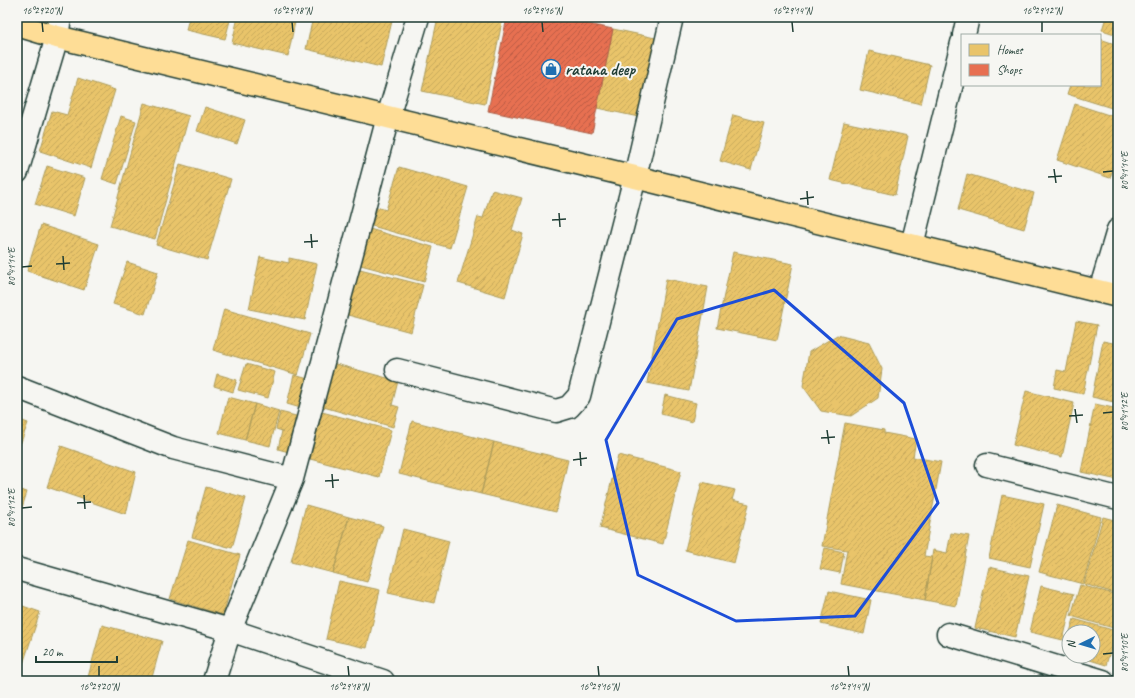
<svg xmlns="http://www.w3.org/2000/svg" width="1135" height="698" viewBox="0 0 1135 698" font-family="Caveat,sans-serif">
	<style>
		.homes { fill: url(#homes-hatch); stroke: #ac9c5a }
		.shops { fill: url(#shops-hatch); stroke: #ab6048 }
		.lines { fill: none; stroke-linecap: round; stroke-linejoin: round }
		.minor-casing { stroke: #1f3d34; stroke-width: 25 }
		.major-casing { stroke: #1f3d34; stroke-width: 25 }
		.minor { stroke: #f6f6f2; stroke-width: 22 }
		.major { stroke: #fedd96; stroke-width: 22 }
		.marked { fill: none; stroke: #1d4ed8; stroke-width: 3; stroke-linejoin: round }
		.ticks { fill: none; stroke: #1f3d34; stroke-width: 1.5 }
		.labels { text-anchor: middle; stroke-width: 4; stroke-linejoin: round; paint-order: stroke }
		.poi-label { font-size: 17px; font-weight: bold; fill: #1f3d34; stroke: #f6f6f2; text-anchor: start }
		.neatline { fill: none; stroke: #1f3d34; stroke-width: 1.5 }
		.ticks-label { font-size: 10px; text-anchor: middle; fill: #1f3d34 }
	</style>
	<defs>
		<pattern id="homes-hatch" width="6" height="6" patternUnits="userSpaceOnUse"><rect width="6" height="6" fill="#e9c46a"/><path d="M-1 1l2-2M0 6l6-6M5 7l2-2" fill="none" stroke="#c7a95c"/></pattern>
		<pattern id="shops-hatch" width="6" height="6" patternUnits="userSpaceOnUse"><rect width="6" height="6" fill="#e76f51"/><path d="M-1 1l2-2M0 6l6-6M5 7l2-2" fill="none" stroke="#bb5c44"/></pattern>
	</defs>
	<rect width="100%" height="100%" fill="#f6f6f2"/>
	<filter id="ink" filterUnits="userSpaceOnUse"><feTurbulence type="fractalNoise" baseFrequency=".025" numOctaves="2"/><feDisplacementMap in="SourceGraphic" scale="8" xChannelSelector="R" yChannelSelector="G"/><feConvolveMatrix kernelMatrix="1 2 1 2 8 2 1 2 1" color-interpolation-filters="sRGB"/></filter>
	<g filter="url(#ink)">
		<path class="homes" d="M189,17H231L225,39L186,30Z
			M238,17H296L288,56L232,43Z
			M313,17H393L381,67L306,49Z
			M438,17H503L485,104L422,91Z
			M1106,17H1118V35L1102,30Z
			M613,29L660,39L643,118L597,108Z
			M1100,39L1118,45V110L1067,94L1070,85H1100Z
			M869,51L930,65L921,104L860,90Z
			M78,78L115,90L91,168L40,151L52,111L67,115Z
			M144,103L189,116L155,239L110,226Z
			M1075,104L1118,118V155L1110,178L1057,160Z
			M205,107L245,120L237,144L197,131Z
			M733,115L764,123L751,170L720,161Z
			M121,116L136,121L117,184L102,179Z
			M844,122L908,136L895,195L830,180Z
			M180,164L231,179L207,260L156,245Z
			M47,166L85,178L74,216L35,204Z
			M399,167L468,187L450,248L372,226L377,207L386,210Z
			M967,174L1034,193L1024,229L958,210Z
			M492,190L522,198L512,230L523,234L505,297L458,283L478,217L483,218Z
			M41,225L99,244L84,290L27,271Z
			M366,228L433,247L424,282L357,264Z
			M733,252L793,264L777,340L717,328Z
			M260,257L289,263V258L317,264L305,320L249,309Z
			M127,262L158,272L145,314L113,304Z
			M356,268L423,285L411,332L344,314Z
			M666,279L708,287L689,391L647,383Z
			M224,309L310,334L298,375L213,350Z
			M1076,321L1097,325L1083,394L1054,388L1057,370L1066,372Z
			M837,335L869,343L882,369L878,398L851,416L821,411L803,386L809,352Z
			M1103,341L1118,344V403L1092,397Z
			M332,363L398,381L392,405L399,407L393,427L320,406Z
			M246,364L275,372L268,398L238,390Z
			M217,374L237,380L233,392L214,386Z
			M294,375L312,380L304,409L287,404Z
			M1026,391L1074,403L1062,457L1013,445Z
			M665,395L696,403L692,422L661,414Z
			M228,397L255,404L245,440L219,433Z
			M255,404L279,411L270,446L245,440Z
			M1095,404L1118,409V480L1081,472Z
			M280,412L304,418L296,454L278,449L282,431L276,429Z
			M322,412L391,430L379,477L310,459Z
			M17,419L28,423L17,453Z
			M412,421L494,442L481,494L399,474Z
			M845,423L884,430V433L916,439L913,457L941,462L924,556L932,557L925,600L841,584L847,550L822,546Z
			M494,442L568,460L556,512L481,494Z
			M61,446L136,472L126,514L47,487Z
			M618,455L681,471L663,544L600,528Z
			M702,482L735,490L732,500L749,504L734,563L685,550Z
			M206,487L246,498L232,548L192,537Z
			M17,489L27,492L17,523Z
			M1002,495L1044,504L1030,567L989,558Z
			M306,505L349,517L333,573L291,562Z
			M1057,505L1101,517L1083,584L1039,572Z
			M349,517L383,526L367,582L333,573Z
			M1103,517L1118,521V594L1084,584Z
			M403,529L449,541L434,603L388,593Z
			M951,533L969,536L956,606L925,600L933,550L947,553Z
			M188,540L240,555L223,615L170,599Z
			M825,548L844,552L840,573L820,569Z
			M989,567L1029,576L1015,637L975,628Z
			M339,581L380,590L367,648L326,639Z
			M1080,585L1118,595L1117,629L1071,616Z
			M1041,586L1074,594L1063,640L1030,632Z
			M829,591L871,600L864,634L821,624Z
			M17,604L40,612L23,664L17,662Z
			M1074,619L1116,631L1106,665L1077,656H1093V632H1070Z
			M102,625L162,641L151,681H87Z
			M1069,634V654L1064,652Z"/>
		<path class="shops" d="M507,17H554L613,29L592,133L488,111Z"/>
		<g class="lines">
			<defs>
				<path id="minor" d="M964,35L968,17
					M17,172L57,37L60,17
					M912,245L962,43
					M1100,291L1118,230
					M397,370L556,411L569,407L579,396L635,177L672,17
					M17,387L173,448L292,479
					M987,465L1118,498
					M17,569L230,630L383,681
					M948,634L1103,681
					M214,681L230,630L292,479L388,117L418,17"/>
				<path id="major" d="M17,25L57,37L635,177L1118,296"/>
			</defs>
			<use href="#minor" class="minor-casing"/>
			<use href="#major" class="major-casing"/>
			<use href="#minor" class="minor"/>
			<use href="#major" class="major"/>
		</g>
	</g>
	<path class="marked" d="M774,290L904,403L938,503L855,616L736,621L638,575L606,440L677,319Z"/>
	<path class="ticks" d="M42,22L43,32M292,22L293,32M542,22L543,32M792,22L793,32M1042,22V32M1054,169L1056,183M1103,172L1113,171M1048,177L1062,176M807,191L808,205M800,199L814,197M559,213L560,227M552,220L566,219M311,234L312,248M304,242L318,241M63,256L64,270M56,264L70,263M22,267L32,266M1075,409L1077,423M1103,413L1113,412M1069,416L1083,415M827,430L829,444M821,438L835,437M580,452L581,466M573,460L587,458M332,474L333,488M325,481L339,480M84,495L85,509M77,503L91,502M22,508L32,507M1103,654L1113,653M99,666V676M348,666L349,676M598,666L599,676M848,666L849,676"/>
	<defs>
		<symbol id="shop-ring" viewBox="-11 -11 22 22"><circle r="9.5" fill="#f6f6f2" stroke="#1f6fb2" stroke-width="1.5"/><path d="M-5-2.5h2.3a2.7 3.5 0 0 1 5.4 0H5L5.5 6h-11ZM-1.5-2.5h3a1.5 2.3 0 0 0-3 0Z" fill="#1f6fb2"/></symbol>
	</defs>
	<g fill-rule="evenodd">
		<use href="#shop-ring" x="540" y="58" width="22" height="22"/>
	</g>
	<g class="labels">
		<g class="poi-label">
			<text x="565" y="75">ratana deep</text>
		</g>
	</g>
	<rect width="1135" height="698" fill="none" stroke="#f6f6f2" stroke-width="44"/>
	<rect x="961" y="34" width="140" height="52" fill="#f6f6f2" stroke="#a0aca6"/>
	<rect x="969" y="44" width="20" height="12" fill="#e9c46a" stroke="#a0aca6"/>
	<text x="997" y="54" font-size="12" fill="#1f3d34">Homes</text>
	<rect x="969" y="64" width="20" height="12" fill="#e76f51" stroke="#a0aca6"/>
	<text x="997" y="74" font-size="12" fill="#1f3d34">Shops</text>
	<g transform="translate(1081 644) rotate(265)"><circle r="19" fill="#f6f6f2" stroke="#a0aca6"/>
	<path d="M0-3L7 15L0 10L-7 15Z" fill="#1f6fb2"/>
	<text y="-6" font-size="11" font-weight="bold" text-anchor="middle" fill="#1f3d34">N</text>
	</g>
	<path d="M36 656v6h81v-6" fill="none" stroke="#1f3d34" stroke-width="2"/>
	<text x="42" y="656" font-size="12" fill="#1f3d34" stroke="#f6f6f2" stroke-width="3" paint-order="stroke">20 m</text>
	<rect x="22" y="22" width="1091" height="654" class="neatline"/>
	<g class="ticks-label">
		<text x="42" y="14">16°29'20"N</text>
		<text x="292" y="14">16°29'18"N</text>
		<text x="542" y="14">16°29'16"N</text>
		<text x="792" y="14">16°29'14"N</text>
		<text x="1042" y="14">16°29'12"N</text>
		<text transform="translate(1124 171) rotate(-90)" y="4">80°41'14"E</text>
		<text transform="translate(11 267) rotate(-90)" y="4">80°41'14"E</text>
		<text transform="translate(1124 412) rotate(-90)" y="4">80°41'12"E</text>
		<text transform="translate(11 508) rotate(-90)" y="4">80°41'12"E</text>
		<text transform="translate(1124 653) rotate(-90)" y="4">80°41'10"E</text>
		<text x="99" y="690">16°29'20"N</text>
		<text x="349" y="690">16°29'18"N</text>
		<text x="599" y="690">16°29'16"N</text>
		<text x="849" y="690">16°29'14"N</text>
	</g>
</svg>
